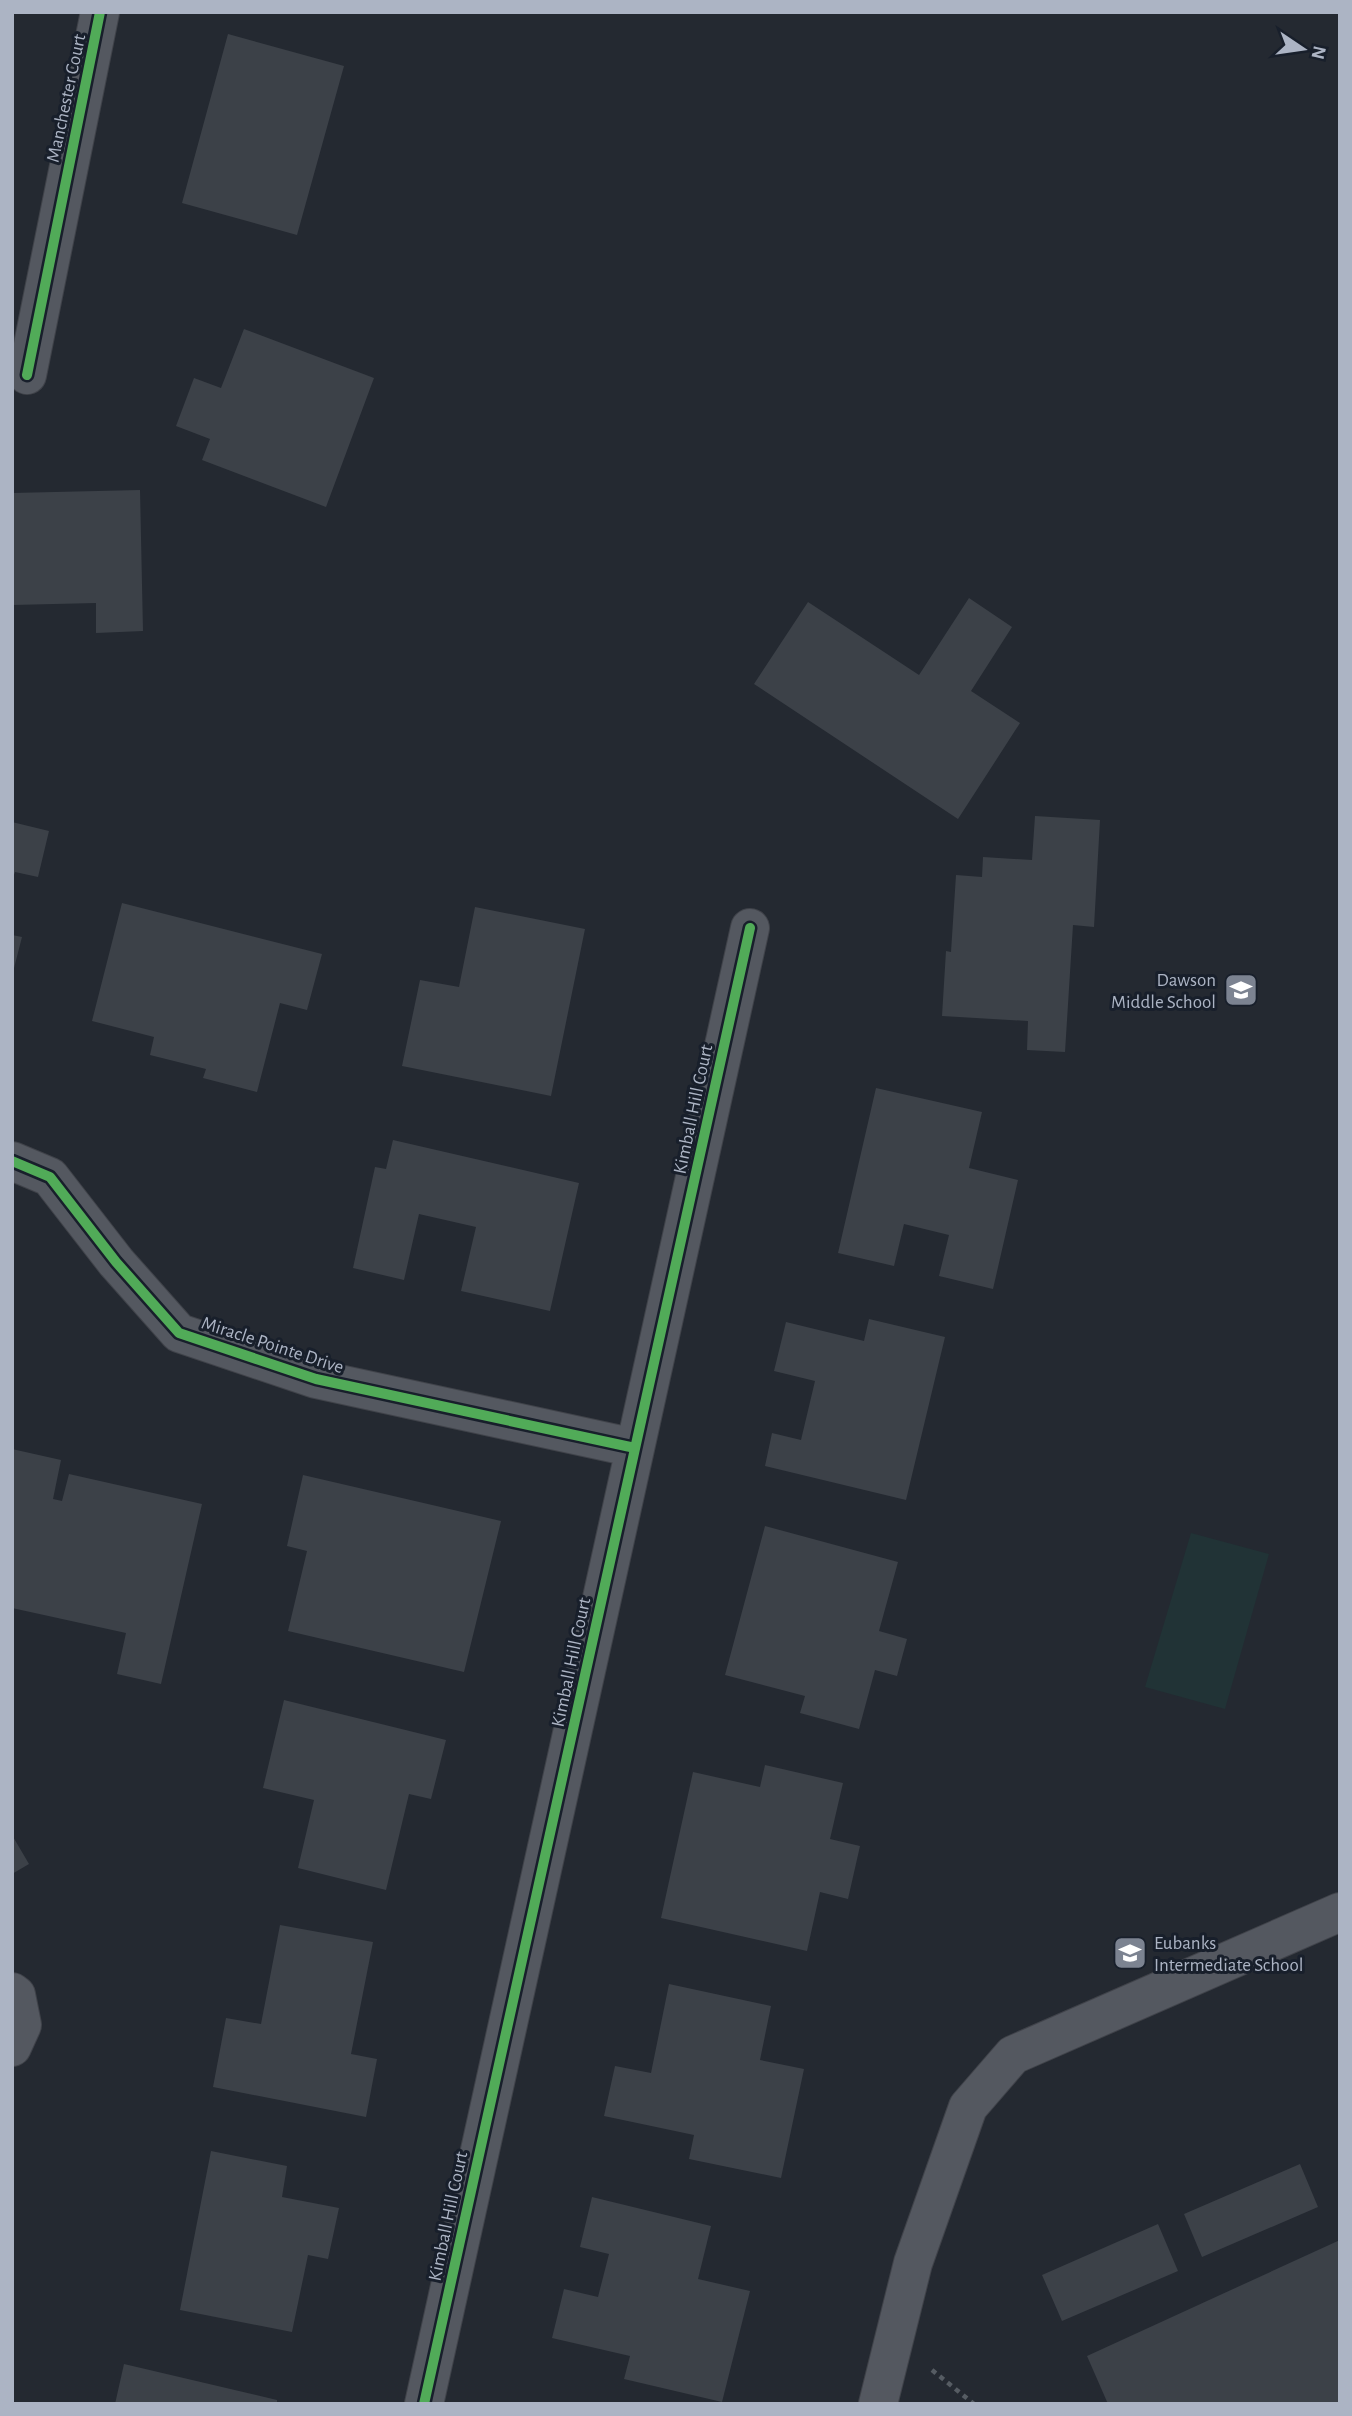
<svg xmlns="http://www.w3.org/2000/svg" width="1352" height="2416" viewBox="0 0 1352 2416" font-family="'Alegreya Sans',sans-serif">
	<style>
		.green { fill: #213336 }
		.building { fill: #3c4148 }
		.lines { fill: none; stroke-linecap: round; stroke-linejoin: round }
		.minor-casing { stroke: #40434a; stroke-width: 40 }
		.path { stroke: #565c63; stroke-width: 4.5; stroke-dasharray: 5 5; stroke-linecap: butt }
		.minor { stroke: #545860; stroke-width: 38 }
		.cycleway-casing { stroke: #181f2b; stroke-width: 15 }
		.cycleway { stroke: #51ab58; stroke-width: 10 }
		.labels { text-anchor: middle; stroke-width: 6; stroke-linejoin: round; paint-order: stroke }
		.street-label { font-size: 19px; fill: #acb4c4; stroke: #181f2b }
		.poi-label { font-size: 19px; fill: #acb4c4; stroke: #181f2b; text-anchor: end }
	</style>
	<rect width="100%" height="100%" fill="#242931"/>
	<path class="green" d="M1191,1533L1269,1554L1225,1709L1145,1687Z"/>
	<path class="building" d="M228,34L344,66L297,235L182,203Z
		M244,329L374,378L326,507L202,460L210,439L176,426L194,378L221,388Z
		M140,490L143,631L96,633V603L12,605V493Z
		M969,598L1012,627L971,691L1020,723L958,819L754,684L808,602L919,675Z
		M1035,816L1100,820L1094,927L1073,925L1065,1052L1027,1050L1028,1021L942,1016L946,951L951,952L956,875L982,877L983,857L1032,860Z
		M12,822L49,831L38,877L15,872L12,880Z
		M122,903L322,954L307,1010L280,1003L257,1092L203,1078L206,1069L150,1055L154,1037L92,1021Z
		M475,907L585,929L551,1096L402,1066L420,980L459,987Z
		M12,935L22,937L13,972H12Z
		M876,1088L982,1112L969,1168L1018,1180L993,1289L939,1276L949,1235L904,1224L894,1266L838,1253Z
		M393,1140L579,1183L550,1311L461,1291L476,1227L419,1214L404,1280L353,1268L375,1167L386,1169Z
		M869,1319L945,1337L906,1500L765,1466L772,1433L801,1440L815,1381L774,1371L786,1322L864,1341Z
		M12,1449L61,1460L53,1499L62,1501L69,1474L202,1504L161,1684L117,1674L126,1633L12,1608Z
		M303,1475L501,1521L464,1672L288,1631L307,1551L287,1546Z
		M765,1526L898,1562L879,1631L907,1639L897,1676L875,1670L859,1729L800,1713L805,1696L725,1675Z
		M284,1700L446,1740L431,1799L409,1794L386,1890L298,1868L314,1800L263,1788Z
		M765,1765L843,1783L830,1839L860,1846L848,1899L820,1892L807,1951L661,1918L693,1772L760,1787Z
		M12,1835L29,1864L12,1874Z
		M280,1925L373,1942L351,2054L377,2059L366,2117L213,2087L226,2018L261,2024Z
		M669,1984L771,2006L760,2060L804,2069L781,2178L689,2159L694,2135L604,2116L615,2066L651,2073Z
		M211,2151L287,2166L282,2197L339,2208L328,2259L308,2255L292,2332L180,2310Z
		M1300,2164L1318,2207L1202,2257L1184,2214Z
		M592,2197L711,2226L698,2279L750,2291L722,2402L624,2379L630,2356L552,2338L564,2289L598,2297L609,2254L580,2247Z
		M1158,2224L1178,2271L1062,2321L1042,2275Z
		M1340,2240V2404H1108L1087,2356Z
		M124,2364L277,2400V2404H115Z"/>
	<g class="lines">
		<defs>
			<path id="minor" d="M27,375L100,12
				M12,1161L50,1177L116,1262L179,1333L316,1379L635,1448
				M12,1992L16,1995L22,2025L12,2047
				M424,2404L750,928
				M878,2404L913,2263L968,2107L1013,2055L1340,1912"/>
		</defs>
		<use href="#minor" class="minor-casing"/>
		<path class="path" d="M932,2370L974,2404"/>
		<use href="#minor" class="minor"/>
		<defs>
			<path id="cycleway" d="M27,375L100,12
				M12,1161L50,1177L116,1262L179,1333L316,1379L635,1448
				M424,2404L750,928"/>
		</defs>
		<use href="#cycleway" class="cycleway-casing"/>
		<use href="#cycleway" class="cycleway"/>
	</g>
	<defs>
		<symbol id="school-square" viewBox="-11 -11 22 22"><rect x="-9" y="-9" width="18" height="18" rx="4" fill="#7c8391" stroke="#181f2b"/><path d="M0-5L7-2L0 1L-7-2ZM-4 1L0 2.5L4 1V4Q0 6-4 4Z" fill="#fff"/></symbol>
	</defs>
	<g fill-rule="evenodd">
		<use href="#school-square" x="1222" y="971" width="38" height="38"/>
		<use href="#school-square" x="1111" y="1934" width="38" height="38"/>
	</g>
	<g class="labels">
		<g class="street-label">
			<text transform="translate(65 98) rotate(-78)" y="7">Manchester Court</text>
			<text transform="translate(692 1109) rotate(-78)" y="7">Kimball Hill Court</text>
			<text transform="translate(273 1344) rotate(18)" y="7">Miracle Pointe Drive</text>
			<text transform="translate(570 1662) rotate(-78)" y="7">Kimball Hill Court</text>
			<text transform="translate(447 2216) rotate(-78)" y="7">Kimball Hill Court</text>
		</g>
		<g class="poi-label">
			<text x="1216" y="986">Dawson<tspan x="1216" dy="22">Middle School</tspan></text>
			<text x="1154" y="1949" text-anchor="start">Eubanks<tspan x="1154" dy="22">Intermediate School</tspan></text>
		</g>
	</g>
	<rect width="1352" height="2416" fill="none" stroke="#acb4c4" stroke-width="28"/>
	<g transform="translate(1303 49) rotate(103)" stroke="#181f2b" stroke-width="5" paint-order="stroke">
	<path d="M0-5L12 26L0 18L-12 26Z" fill="#acb4c4"/>
	<text y="-10" font-size="19" font-weight="bold" text-anchor="middle" fill="#acb4c4">N</text>
	</g>
</svg>
